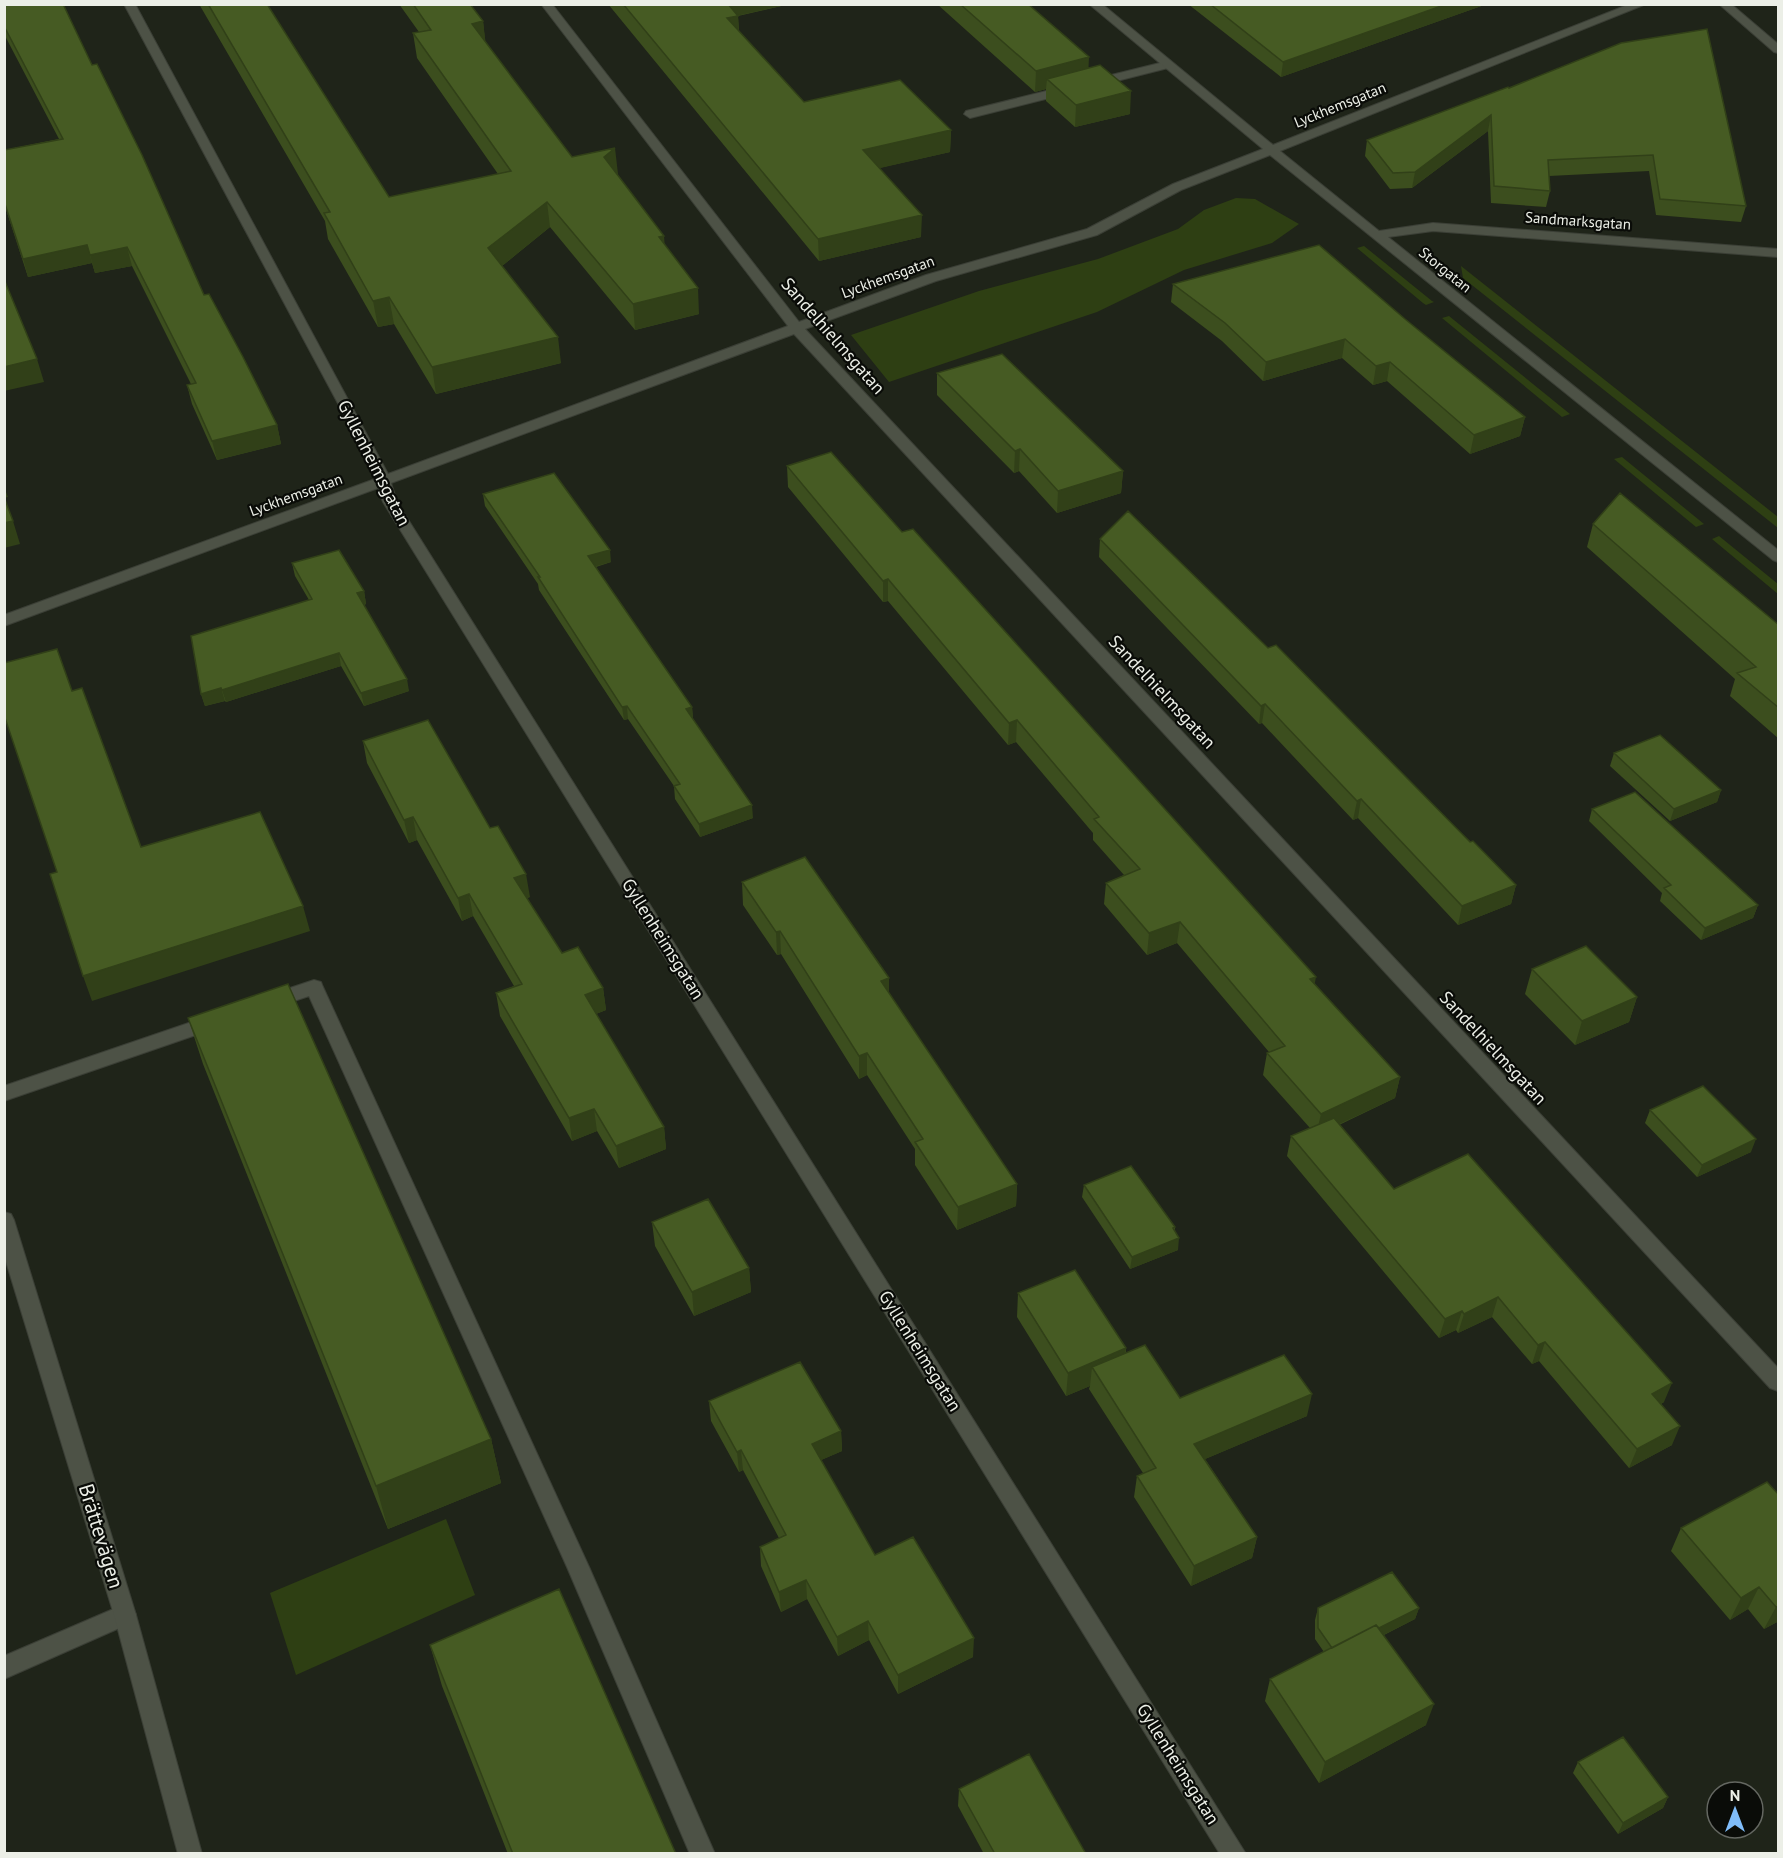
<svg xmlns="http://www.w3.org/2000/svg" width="1783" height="1858" viewBox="0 0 1783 1858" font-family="'PT Sans',sans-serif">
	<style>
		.green { fill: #2e3f13 }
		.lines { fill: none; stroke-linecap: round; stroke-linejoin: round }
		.lane-casing { stroke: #3b3f36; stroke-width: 2 }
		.street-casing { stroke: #3b3f36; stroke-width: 2 }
		.lane { fill: #4d5246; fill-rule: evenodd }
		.street { fill: #4d5246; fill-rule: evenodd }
		.wall { fill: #3c4e1e }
		.shaded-wall { fill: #314018 }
		.building { fill: #465b23; stroke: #314018; stroke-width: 1.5 }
		.labels { text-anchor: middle; stroke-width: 4.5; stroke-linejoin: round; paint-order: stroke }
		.far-street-label { font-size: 15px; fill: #ecefe7; stroke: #0a0c08 }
		.street-label { font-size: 18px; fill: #ecefe7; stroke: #0a0c08 }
		.near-street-label { font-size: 21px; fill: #ecefe7; stroke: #0a0c08 }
	</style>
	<rect width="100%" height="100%" fill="#1f2419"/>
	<path class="green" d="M1236,198L1255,199L1299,224L1272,243L1184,270L1097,312L889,382L851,335L979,291L1098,259L1178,229L1204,210Z
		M1364,246L1432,301L1434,302L1426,305L1423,303L1357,248Z
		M1461,266L1778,517V528L1463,278Z
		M1449,316L1570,414L1562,417L1442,318Z
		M1622,457L1704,524L1696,527L1614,459Z
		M1719,536L1778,584V594L1712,539Z
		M446,1519L475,1595L296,1675L270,1593Z"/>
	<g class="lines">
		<defs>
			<path id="lane" d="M1168,61L1172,63V67L970,118L964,114L966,111Z
				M314,980L321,982L323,987L589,1567L715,1854H690L567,1567L309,996L270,1009L263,1007L261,1002L263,997Z
				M215,1014L222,1016L224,1021L222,1026L4,1101V1086Z
				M125,1604L133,1608L136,1615L133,1622L4,1679V1656Z"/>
			<path id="street" d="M124,4H135L388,474L788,326L541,4H552L799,322L926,275L1087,229L1173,184L1263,149L1089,4H1102L1273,145L1630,4H1646L1280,151L1379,231L1433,223L1778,249V257L1433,231L1388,237L1778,550V562L1773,560L1270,155L1181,190L1097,235L936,281L805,329L1778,1368V1391L1770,1388L794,334L391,483L397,502L1246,1854H1220L383,502L378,488L4,626V615L375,479L371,465Z
				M1719,4H1731L1778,44V53L1774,52Z
				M4,1212L11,1214L14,1220L136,1615L202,1854H178L114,1615L4,1255Z"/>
		</defs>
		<use href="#lane" class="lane-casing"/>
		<use href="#street" class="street-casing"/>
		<use href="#lane" class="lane"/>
		<use href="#street" class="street"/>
	</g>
	<path class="wall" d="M4,4L92,65L204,295L277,425L281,444L217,460L192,404L187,385L191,384L132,266L95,273L92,263L28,277L4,203V150L59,139L4,34Z
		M199,4H267L389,197L498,174L417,58L413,33L419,32L399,4H470L483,21L485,41L572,157L618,174H617L665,246L699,314L635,330L550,227L502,266L561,363L436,394L394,324L378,327L328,239L325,221Z
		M608,4H790L738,16L739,31L804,102L951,130L950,152L879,168L921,237L819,261Z
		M937,4H1028L1089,68L1130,114L1075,127L1046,101V89L1035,92Z
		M1188,4H1487L1281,77Z
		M1621,43L1746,206L1741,222L1656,215L1649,171L1549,176L1550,191L1546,207L1491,203L1488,131L1412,188L1390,189L1365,156L1367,140L1509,88Z
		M1173,284L1405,319L1525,417L1520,436L1470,454L1387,381L1373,385L1342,358L1263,381L1222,341L1171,302Z
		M937,373L1123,471L1121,493L1057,513L1019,471L1014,473L937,395Z
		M787,466L902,532L1400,1077L1395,1098L1339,1125L1394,1189L1664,1402L1661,1404L1672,1445L1629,1468L1539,1361L1532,1364L1492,1317L1458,1333L1456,1330L1439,1338L1287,1156L1291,1136L1310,1128L1263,1075L1267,1053L1269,1052L1177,943L1147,955L1104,904L1106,883L1124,875L1093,840V833L1016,742L1008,745L888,601L883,602L788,487Z
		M483,494L611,562L596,567L692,707L693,719L753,818L700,837L675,799L674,786L628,719L624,720L539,590L538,584L485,506Z
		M1593,524L1779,625V739L1730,696L1735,679L1587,547Z
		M1100,539L1268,648L1516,885L1511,904L1458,925L1358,818L1353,820L1262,723L1259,724L1099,557Z
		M292,563L364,591L366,604L364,605L409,691L364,706L341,666L226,702L225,701L205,706L201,694L309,600L295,576Z
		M363,741L530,897L527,898L562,953L603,988L606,1010L596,1014L664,1127L666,1149L619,1168L597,1131L572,1141L500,1016L496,993L514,986L473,916L462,921L417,840L409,843L367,763Z
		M1614,753L1721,790L1717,802L1670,821L1610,766Z
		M1592,809L1758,905L1753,918L1701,940L1660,901L1662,893L1589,821Z
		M742,882L889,993L1017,1184L1016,1206L957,1230L915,1165V1149L867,1075L859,1079L781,954L777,955L743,905Z
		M1532,969L1637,997L1629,1022L1575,1045L1525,994Z
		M188,1018L491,1439L501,1483L388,1529L203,1064Z
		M1650,1110L1751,1152L1697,1177L1645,1123Z
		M1084,1185L1175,1227V1231L1178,1250L1130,1269L1082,1197Z
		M652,1222L749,1268L751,1292L694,1316L655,1246Z
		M1018,1293L1126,1348V1353L1180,1398L1307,1416L1205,1459L1257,1537L1252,1558L1191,1586L1134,1497L1137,1476L1143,1473L1089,1389L1090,1386L1066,1396L1017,1317Z
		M709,1401L841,1431L842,1451L821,1460L875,1555L973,1657L898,1694L869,1640L838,1656L807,1599L781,1612L761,1566L760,1547L779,1538L743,1470L739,1472L711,1421Z
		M1767,1482L1779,1621L1764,1629L1748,1609L1730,1620L1671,1551L1681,1528Z
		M1318,1608H1419L1415,1619L1384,1635L1426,1725L1319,1783L1265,1701L1270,1679L1324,1652L1315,1639V1620Z
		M430,1645L676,1854H508L442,1686Z
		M1578,1762L1668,1797L1663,1808L1618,1834L1573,1773Z
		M959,1789L1086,1854H984L958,1806Z"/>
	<path class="shaded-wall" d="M722,4H790L723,19Z
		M1447,4H1487L1281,77L1283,62Z
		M738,16L739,36L727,18Z
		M483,21L486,46L472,24Z
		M1089,57L1088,78L1047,79L1046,89L1035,92L1036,71Z
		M1131,91L1130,114L1075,127L1076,105Z
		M1491,115L1488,131L1412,188L1415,172Z
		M951,130L950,152L863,172V150Z
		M615,148L618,174L606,183L604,157Z
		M547,202L550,227L492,274L488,248Z
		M922,215L921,237L819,261L818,239Z
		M664,236L666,262L659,237Z
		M87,245L92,263L28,277L23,259Z
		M127,247L132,266L95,273L90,255Z
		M698,288L699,314L635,330L633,304Z
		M389,297L394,324L378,327L373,301Z
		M558,337L561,363L436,394L432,367Z
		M1345,339L1342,358L1263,381L1266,362Z
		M37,359L44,382L4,391V367Z
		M1390,362L1387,381L1373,385L1376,366Z
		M1525,417L1520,436L1470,454L1474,435Z
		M277,425L281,444L217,460L212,441Z
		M1020,449L1019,471L1014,473L1015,451Z
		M1123,471L1121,493L1057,513L1058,491Z
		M4,487L8,497L4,498Z
		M13,521L20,544L4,548V523Z
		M610,550L611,562L590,568L588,556Z
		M888,579V601L883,602V581Z
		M364,591L366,604L360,606L357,593Z
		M339,653L341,666L226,702L222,690Z
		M407,679L409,691L364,706L361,693Z
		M221,688L225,701L205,706L201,694Z
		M1265,704L1262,723L1259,724L1261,706Z
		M627,706L628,719L624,720L622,707Z
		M692,707L693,720L686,709Z
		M1017,720L1016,742L1008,745L1009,723Z
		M1721,790L1717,802L1670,821L1674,809Z
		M1361,799L1358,818L1353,820L1357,801Z
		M752,805L753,818L700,837L699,824Z
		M413,817L417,840L409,843L404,820Z
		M526,874L530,897L518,901L514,878Z
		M1516,885L1511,904L1458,925L1462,906Z
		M469,894L473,916L462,921L458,898Z
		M1758,905L1753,918L1701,940L1705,928Z
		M303,906L310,931L92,1001L83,976Z
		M1180,922L1177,943L1147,955L1149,933Z
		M780,931L781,954L777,955L776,932Z
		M1316,977L1312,998L1310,979Z
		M889,978V1001L881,981Z
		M603,988L606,1010L588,1017L585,995Z
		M1637,997L1629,1022L1575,1045L1582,1021Z
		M867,1053V1075L859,1079V1056Z
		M1400,1077L1395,1098L1316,1135L1321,1114Z
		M594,1109L597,1131L572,1141L569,1118Z
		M664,1127L666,1149L619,1168L616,1146Z
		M1756,1139L1751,1152L1697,1177L1702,1165Z
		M1017,1184L1016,1206L957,1230L958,1207Z
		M1179,1238L1178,1250L1130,1269L1132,1257Z
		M749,1268L751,1292L694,1316L692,1292Z
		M1498,1297L1492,1317L1458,1333L1464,1314Z
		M1462,1311L1456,1330L1439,1338L1445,1319Z
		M1545,1342L1539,1361L1532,1364L1538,1345Z
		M1126,1348L1123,1372L1092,1367L1090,1386L1066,1396L1068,1373Z
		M1672,1383L1664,1402L1644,1413L1652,1394Z
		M1312,1394L1307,1416L1191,1465L1194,1444Z
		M1680,1426L1672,1445L1629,1468L1637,1449Z
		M841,1431L842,1451L812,1464V1444Z
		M491,1439L501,1483L388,1529L376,1486Z
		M741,1450L743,1470L739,1472L737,1452Z
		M1257,1537L1252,1558L1191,1586L1194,1566Z
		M806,1580L807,1599L781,1612L779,1592Z
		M1759,1587L1748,1609L1730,1620L1741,1598Z
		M1779,1606V1621L1764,1629L1776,1607Z
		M1419,1608L1415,1619L1330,1662L1334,1651Z
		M868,1621L869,1640L838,1656L837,1637Z
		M974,1638L973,1657L898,1694V1675Z
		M1434,1704L1426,1725L1319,1783L1325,1762Z
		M1668,1797L1663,1808L1618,1834L1623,1823Z"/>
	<path class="building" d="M4,4H63L92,65L97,64L142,155L204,295L209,294L243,357L277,425L212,441L187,385L196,383L127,247L90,255L87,245L23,259L4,201V150L63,139L4,26Z
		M208,4H267L389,197L511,171L413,33L431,30L413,4H470L483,21L472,24L572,157L615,148L604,157L664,236L659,237L698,288L633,304L547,202L488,248L558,337L432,367L389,297L373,301L324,213L330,212Z
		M623,4H728L738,16L727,18L804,102L900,80L951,130L863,150L922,215L818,239Z
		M960,4H1028L1089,57L1036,71Z
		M1210,4H1447L1283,62Z
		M1707,29L1746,206L1660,199L1653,155L1548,160L1550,191L1494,186L1491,115L1415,172L1393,173L1367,140L1508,87L1509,88L1621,43Z
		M1100,65L1131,91L1076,105L1047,79Z
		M1319,245L1405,319L1525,417L1474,435L1390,362L1376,366L1345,339L1266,362L1225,323L1173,284Z
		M4,279L37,359L4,367Z
		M1002,354L1123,471L1058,491L1020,449L1015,451L937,373Z
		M831,452L902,532L913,529L1316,977L1310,979L1400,1077L1321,1114L1267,1053L1285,1046L1180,922L1149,933L1106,883L1140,869L1094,819L1099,817L1017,720L1009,723L888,579L883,581L787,466Z
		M554,473L610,550L588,556L692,707L686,709L752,805L699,824L674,786L680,784L627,706L622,707L538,577H540L483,494Z
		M1620,493L1779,625V708L1737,673L1756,667L1593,524Z
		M4,497L13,521L4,523Z
		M1128,511L1268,648L1276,645L1470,842L1473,841L1516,885L1462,906L1361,799L1357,801L1265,704L1261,706L1100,539Z
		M339,550L364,591L357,593L407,679L361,693L339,653L222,690L221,688L201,694L191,636L312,599L292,563Z
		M57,649L72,691L82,688L141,847L260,812L303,906L83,976L50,874L57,872L4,715V663Z
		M428,720L490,828L498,826L526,874L514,878L562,953L578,947L603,988L585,995L664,1127L616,1146L594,1109L569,1118L496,993L522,984L469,894L458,898L413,817L404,820L363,741Z
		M1660,735L1721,790L1674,809L1614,753Z
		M1635,792L1758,905L1705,928L1664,888L1671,885L1592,809Z
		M805,857L889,978L881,981L1017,1184L958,1207L915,1142L923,1139L867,1053L859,1056L780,931L776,932L742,882Z
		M1586,946L1637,997L1582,1021L1532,969Z
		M288,984L491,1439L376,1486L188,1018Z
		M1703,1086L1756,1139L1702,1165L1650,1110Z
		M1334,1118L1394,1189L1468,1154L1672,1383L1652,1394L1680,1426L1637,1449L1545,1342L1538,1345L1498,1297L1464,1314L1462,1311L1445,1319L1291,1136Z
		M1131,1166L1175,1227L1173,1228L1179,1238L1132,1257L1084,1185Z
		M708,1199L749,1268L692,1292L652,1222Z
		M1075,1270L1126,1348L1068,1373L1018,1293Z
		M1145,1345L1180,1398L1284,1355L1312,1394L1194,1444L1257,1537L1194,1566L1137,1476L1156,1468L1092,1367Z
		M800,1362L841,1431L812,1444L875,1555L913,1537L974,1638L898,1675L868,1621L837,1637L806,1580L779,1592L760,1547L786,1535L741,1450L737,1452L709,1401Z
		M1767,1482L1779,1495V1606L1776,1607L1759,1587L1741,1598L1681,1528Z
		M1392,1572L1419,1608L1379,1628L1376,1625L1332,1648L1318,1628V1608Z
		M559,1589L676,1854H513L430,1645Z
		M1376,1625L1434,1704L1325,1762L1270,1679Z
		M1623,1737L1668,1797L1623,1823L1578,1762Z
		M1029,1754L1086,1854H995L959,1789Z"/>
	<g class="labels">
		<g class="far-street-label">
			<text transform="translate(1340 105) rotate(-22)" y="5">Lyckhemsgatan</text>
			<text transform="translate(1578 221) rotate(4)" y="5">Sandmarksgatan</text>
			<text transform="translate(1445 270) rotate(39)" y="5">Storgatan</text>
			<text transform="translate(888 277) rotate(-20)" y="5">Lyckhemsgatan</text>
			<text transform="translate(296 495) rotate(-20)" y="5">Lyckhemsgatan</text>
		</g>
		<g class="street-label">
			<text transform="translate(833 336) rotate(49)" y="6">Sandelhielmsgatan</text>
			<text transform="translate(374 463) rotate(63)" y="6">Gyllenheimsgatan</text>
			<text transform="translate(1162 692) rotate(47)" y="6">Sandelhielmsgatan</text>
			<text transform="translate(663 939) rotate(58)" y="6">Gyllenheimsgatan</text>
			<text transform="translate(1493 1048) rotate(47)" y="6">Sandelhielmsgatan</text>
			<text transform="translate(920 1351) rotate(58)" y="6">Gyllenheimsgatan</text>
			<text transform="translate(1178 1764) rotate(58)" y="6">Gyllenheimsgatan</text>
		</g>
		<g class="near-street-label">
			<text transform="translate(101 1536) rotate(73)" y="7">Brättevägen</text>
		</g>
	</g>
	<rect width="1783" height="1858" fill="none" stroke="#ecefe7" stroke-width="12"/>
	<g transform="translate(1735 1810)"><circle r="28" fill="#0a0c08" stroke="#646761" stroke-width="1.5"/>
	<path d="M0-4.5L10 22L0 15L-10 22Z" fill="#80bdfa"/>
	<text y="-9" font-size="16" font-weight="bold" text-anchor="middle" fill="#ecefe7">N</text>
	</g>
</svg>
